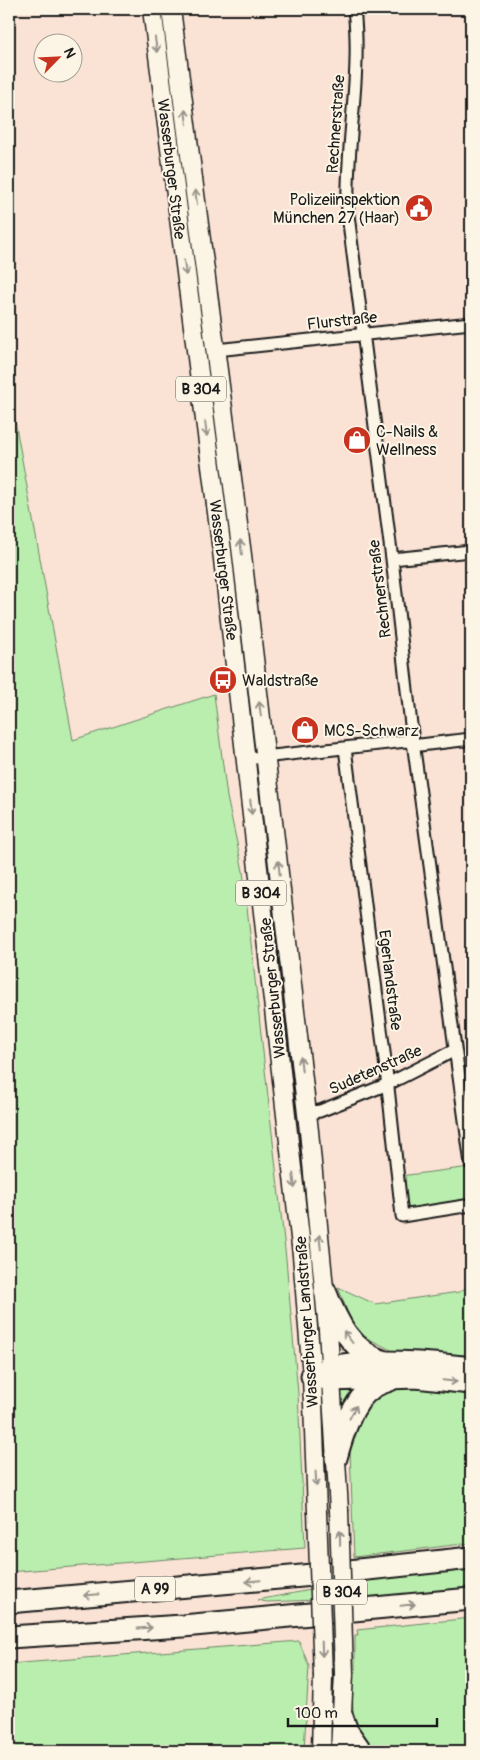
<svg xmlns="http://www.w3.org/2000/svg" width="480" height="1760" viewBox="0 0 480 1760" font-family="Pangolin,sans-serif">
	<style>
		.green { fill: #baeeae; stroke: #6b8565 }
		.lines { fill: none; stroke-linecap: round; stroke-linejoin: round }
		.minor-casing { stroke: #1c1c1c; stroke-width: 15 }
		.primary-casing { stroke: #1c1c1c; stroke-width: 21 }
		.motorway-casing { stroke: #1c1c1c; stroke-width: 25 }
		.minor { stroke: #fcf5e5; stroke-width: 11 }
		.primary { stroke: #fcf5e5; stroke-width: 18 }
		.motorway { stroke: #fcf5e5; stroke-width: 21 }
		.primary-bridge-casing { stroke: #1c1c1c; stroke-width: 21; stroke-linecap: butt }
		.primary-bridge { stroke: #fcf5e5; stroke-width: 18 }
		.oneway { stroke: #97938b }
		.labels { text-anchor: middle; stroke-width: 4; stroke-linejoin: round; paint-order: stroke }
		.shield { fill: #fcf5e5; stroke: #5f5d58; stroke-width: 1 }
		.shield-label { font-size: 15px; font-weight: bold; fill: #1c1c1c }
		.street-label { font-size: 16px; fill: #1c1c1c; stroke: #fcf5e5 }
		.poi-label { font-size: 16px; fill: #1c1c1c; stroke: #fcf5e5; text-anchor: start }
	</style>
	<rect width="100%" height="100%" fill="#fae3d5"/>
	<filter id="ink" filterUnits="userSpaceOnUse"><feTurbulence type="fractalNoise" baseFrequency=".02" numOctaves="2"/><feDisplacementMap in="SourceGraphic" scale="10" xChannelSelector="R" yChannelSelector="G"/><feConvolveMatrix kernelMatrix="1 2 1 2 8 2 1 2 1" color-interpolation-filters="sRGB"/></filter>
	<g filter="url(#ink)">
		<path class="green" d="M159,9H165L174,97L165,58Z
			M184,187H188L248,664L240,633L183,191Z
			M9,388L73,740L214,694L227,797L243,871L286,1259L298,1393L305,1548L9,1572Z
			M470,1167L471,1200L405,1210L400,1176Z
			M471,1285V1355L397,1353L365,1337L350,1319L338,1287L375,1304L459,1292Z
			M391,1386L471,1391V1543L354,1557L350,1450L353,1427L357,1414Z
			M359,1387L340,1415L339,1388Z
			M327,1400L333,1522L330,1523L327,1463L322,1436L320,1401Z
			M471,1569V1587L365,1598L267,1602L257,1600L364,1580Z
			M471,1618V1751H368C350,1726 353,1704 352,1674H355V1635H358L357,1630Z
			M299,1641L309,1666L304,1751H9V1664Z
			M331,1665H335L333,1751H331L330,1749Z"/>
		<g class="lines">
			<defs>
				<path id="minor" d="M354,9C362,77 345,146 348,215L392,559L413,742L471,1164
					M216,350L471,323
					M392,559L471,551
					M345,748L385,1060L402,1216L471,1205
					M246,759L406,741L420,745L471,739
					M306,1113L320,1111L388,1084L455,1050"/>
				<path id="primary" d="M152,9L223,559L288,1133L302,1255L312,1376L317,1512
					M171,9L242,555L309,1131L328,1330L339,1510
					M321,1751L323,1676
					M340,1751L344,1674"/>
				<path id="motorway" d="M325,1291C337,1322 351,1352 385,1362
					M312,1376C318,1373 326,1369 333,1367C370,1358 433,1363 471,1368
					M319,1377L331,1380L416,1377L471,1383
					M336,1458C342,1436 352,1401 372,1388C377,1384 384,1382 390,1380
					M9,1602L302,1576L471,1558
					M9,1637L183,1626L471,1599
					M342,1717L347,1731L361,1751"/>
			</defs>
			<use href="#minor" class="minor-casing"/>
			<use href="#primary" class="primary-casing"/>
			<use href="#motorway" class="motorway-casing"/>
			<use href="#minor" class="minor"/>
			<use href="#primary" class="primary"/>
			<use href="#motorway" class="motorway"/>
			<defs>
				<path id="primary-bridge" d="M339,1510L344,1674
					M317,1512L323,1676"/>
			</defs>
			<use href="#primary-bridge" class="primary-bridge-casing"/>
			<use href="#primary-bridge" class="primary-bridge"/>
		</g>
		<defs><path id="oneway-shaft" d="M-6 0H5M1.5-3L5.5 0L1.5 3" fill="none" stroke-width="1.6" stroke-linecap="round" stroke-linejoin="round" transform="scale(1.25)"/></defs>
		<g class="oneway">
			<use href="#oneway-shaft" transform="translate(156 45) rotate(82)"/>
			<use href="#oneway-shaft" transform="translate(186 117) rotate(-97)"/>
			<use href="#oneway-shaft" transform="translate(196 197) rotate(-98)"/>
			<use href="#oneway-shaft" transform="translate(185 268) rotate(83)"/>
			<use href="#oneway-shaft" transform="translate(206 429) rotate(83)"/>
			<use href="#oneway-shaft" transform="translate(241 547) rotate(-97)"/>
			<use href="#oneway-shaft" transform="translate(260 709) rotate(-97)"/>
			<use href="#oneway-shaft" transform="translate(251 807) rotate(84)"/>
			<use href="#oneway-shaft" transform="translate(279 868) rotate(-96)"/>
			<use href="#oneway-shaft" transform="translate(301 1064) rotate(-96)"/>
			<use href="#oneway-shaft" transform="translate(294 1181) rotate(84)"/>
			<use href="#oneway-shaft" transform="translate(320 1242) rotate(-96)"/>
			<use href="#oneway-shaft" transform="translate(348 1337) rotate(-127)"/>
			<use href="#oneway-shaft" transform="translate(450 1381) rotate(6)"/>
			<use href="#oneway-shaft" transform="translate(353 1412) rotate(-62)"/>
			<use href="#oneway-shaft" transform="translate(316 1479) rotate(87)"/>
			<use href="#oneway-shaft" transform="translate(340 1538) rotate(-91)"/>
			<use href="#oneway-shaft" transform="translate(253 1581) rotate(175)"/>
			<use href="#oneway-shaft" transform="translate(91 1595) rotate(175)"/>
			<use href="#oneway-shaft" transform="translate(408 1605) rotate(-6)"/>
			<use href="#oneway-shaft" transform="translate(145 1628) rotate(-4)"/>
			<use href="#oneway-shaft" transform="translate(322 1649) rotate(88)"/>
		</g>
	</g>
	<defs>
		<symbol id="civic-disc" viewBox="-11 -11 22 22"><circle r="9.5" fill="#c8321e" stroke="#fcf5e5"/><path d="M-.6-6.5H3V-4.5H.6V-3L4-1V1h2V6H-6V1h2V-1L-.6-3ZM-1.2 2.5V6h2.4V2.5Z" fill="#fff"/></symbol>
		<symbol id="shop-disc" viewBox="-11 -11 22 22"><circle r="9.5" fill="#c8321e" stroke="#fcf5e5"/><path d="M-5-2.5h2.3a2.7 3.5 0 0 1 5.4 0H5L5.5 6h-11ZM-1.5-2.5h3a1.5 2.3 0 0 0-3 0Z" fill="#fff"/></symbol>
		<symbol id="bus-disc" viewBox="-11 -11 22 22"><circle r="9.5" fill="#c8321e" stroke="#fcf5e5"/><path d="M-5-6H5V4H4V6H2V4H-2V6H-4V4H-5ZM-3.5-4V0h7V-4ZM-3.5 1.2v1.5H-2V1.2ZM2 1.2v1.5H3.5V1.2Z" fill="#fff"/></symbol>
	</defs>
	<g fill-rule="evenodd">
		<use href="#civic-disc" x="403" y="192" width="32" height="32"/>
		<use href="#shop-disc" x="341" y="424" width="32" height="32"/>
		<use href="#bus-disc" x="207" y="664" width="32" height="32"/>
		<use href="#shop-disc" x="289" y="714" width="32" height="32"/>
	</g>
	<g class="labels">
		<g class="shield">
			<rect x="176" y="376.5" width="50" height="25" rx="4"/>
			<rect x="236" y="880.5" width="50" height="25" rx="4"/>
			<rect x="135" y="1576.5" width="40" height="25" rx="4"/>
			<rect x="317" y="1579.5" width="50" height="25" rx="4"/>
		</g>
		<g class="shield-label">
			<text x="201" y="394">B 304</text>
			<text x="261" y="898">B 304</text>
			<text x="155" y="1594">A 99</text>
			<text x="342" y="1597">B 304</text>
		</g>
		<g class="street-label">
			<text transform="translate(335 124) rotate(-86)" y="6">Rechnerstraße</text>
			<text transform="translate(172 169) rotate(83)" y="6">Wasserburger Straße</text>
			<text transform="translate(342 320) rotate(-6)" y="6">Flurstraße</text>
			<text transform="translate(224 570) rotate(83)" y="6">Wasserburger Straße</text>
			<text transform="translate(379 589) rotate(-97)" y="6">Rechnerstraße</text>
			<text transform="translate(391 980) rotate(83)" y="6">Egerlandstraße</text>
			<text transform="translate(272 988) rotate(-96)" y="6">Wasserburger Straße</text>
			<text transform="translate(375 1069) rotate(-24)" y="6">Sudetenstraße</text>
			<text transform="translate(306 1322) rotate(-94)" y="6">Wasserburger Landstraße</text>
		</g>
		<g class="poi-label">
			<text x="400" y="205" text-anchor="end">Polizeiinspektion<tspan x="400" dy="18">München 27 (Haar)</tspan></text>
			<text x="376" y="437">C-Nails &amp;<tspan x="376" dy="18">Wellness</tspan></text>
			<text x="242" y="686">Waldstraße</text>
			<text x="324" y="736">MCS-Schwarz</text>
		</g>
	</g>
	<rect width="480" height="1760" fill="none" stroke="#fcf5e5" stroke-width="30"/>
	<rect x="15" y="15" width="450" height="1730" fill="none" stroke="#1c1c1c" stroke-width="2" filter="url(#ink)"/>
	<g transform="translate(58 58) rotate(66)"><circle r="24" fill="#fcf5e5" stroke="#a29e95"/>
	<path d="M0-4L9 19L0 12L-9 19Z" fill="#c8321e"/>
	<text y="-8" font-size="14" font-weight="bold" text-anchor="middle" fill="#1c1c1c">N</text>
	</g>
	<path d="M288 1718v8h149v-8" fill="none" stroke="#1c1c1c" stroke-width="2.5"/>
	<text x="295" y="1718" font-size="15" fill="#1c1c1c" stroke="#fcf5e5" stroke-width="4" paint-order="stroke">100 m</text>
</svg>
